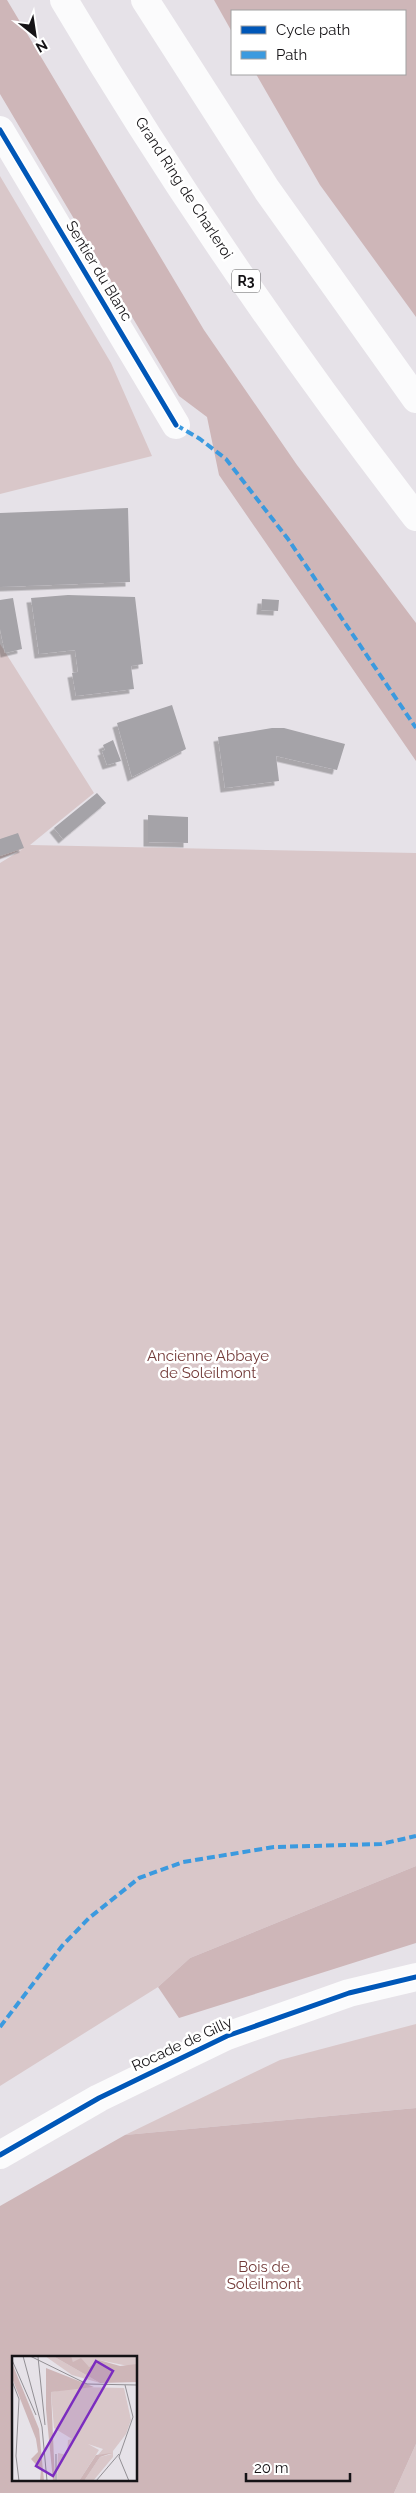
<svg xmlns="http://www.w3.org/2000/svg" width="416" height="2493" viewBox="0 0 416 2493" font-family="Raleway,sans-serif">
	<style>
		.green { fill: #d9c7c9 }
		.forest { fill: #ceb6b8; fill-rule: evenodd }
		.building { fill: #a5a3a8; filter: url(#shadow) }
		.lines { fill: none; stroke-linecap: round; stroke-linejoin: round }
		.street { stroke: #fbfbfc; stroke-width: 28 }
		.secondary { stroke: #fbfbfc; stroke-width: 28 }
		.highway { stroke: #fbfbfc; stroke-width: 28 }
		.quiet { stroke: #3b9adf; stroke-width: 4; stroke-dasharray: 8 4; stroke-linecap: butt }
		.cycleway-casing { stroke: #fff; stroke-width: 8 }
		.cycleway { stroke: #0057b8; stroke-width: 5 }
		.labels { text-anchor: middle; stroke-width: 5; stroke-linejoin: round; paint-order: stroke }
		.shield { fill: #fff; stroke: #5b5a5c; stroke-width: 1 }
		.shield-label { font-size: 14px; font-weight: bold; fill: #151316 }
		.street-label { font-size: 15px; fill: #151316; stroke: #fff }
		.park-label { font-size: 15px; fill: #733b39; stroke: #fff }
		.inset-road { fill: none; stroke: #928f94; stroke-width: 1 }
		.view { fill: #7b2cbf; fill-opacity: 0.15; stroke: #7b2cbf; stroke-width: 2.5 }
		.inset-edge { fill: none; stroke: #151316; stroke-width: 2.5 }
	</style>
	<defs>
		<filter id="shadow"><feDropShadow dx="-4.5" dy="4.5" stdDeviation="0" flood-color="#0004"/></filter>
	</defs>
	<rect width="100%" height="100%" fill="#e6e2e8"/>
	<path class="green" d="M0,176L111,363L152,456L0,494Z
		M0,644L94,793L30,845L416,853V1866L190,1958L158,1987L0,2086V863L23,849L0,859Z
		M416,2024V2108L125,2135L280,2060Z
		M416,2444V2493H394Z"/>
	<path class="forest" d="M0,0H7L204,330L297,465L416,623V761L219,475L207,417L179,396L0,94Z
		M214,0H416V317L320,185L256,74H405V11H232V32Z
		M416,1866V1943L179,2018L158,1987L190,1958Z
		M416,2108V2444L394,2493H0V2206L125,2135ZM14,2357H136V2479H14Z"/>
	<path class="building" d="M128,508L130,582L0,587V513Z
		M68,595L135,597L143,664L131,666L134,689L76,696L72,673L78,672L75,650L39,654L31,598Z
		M13,598L22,649L5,653L0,629V600Z
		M262,599L279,600L278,611L261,610Z
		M172,705L186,749L132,777L117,723Z
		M272,728H284L345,744L337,770L276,756L279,781L225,788L218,737Z
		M113,740L121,761L107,765L102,751L105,750L103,745Z
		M97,793L106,803L63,839L54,828Z
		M148,815L188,817V843L148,842Z
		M18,833L24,848L0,856V839Z"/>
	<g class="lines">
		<path class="street" d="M0,130L176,425"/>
		<path class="secondary" d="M0,2155L99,2098L227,2036L349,1993L416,1977"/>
		<path class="highway" d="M64,0C170,179 289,352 416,517
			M145,0L267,190L416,399"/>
		<path class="quiet" d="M176,425L200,439L226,459L288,539L416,728
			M0,2027L62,1946L89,1918L139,1878L183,1862L274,1847L381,1844L416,1836"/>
		<defs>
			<path id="cycleway" d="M0,130L176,425
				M0,2155L99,2098L227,2036L349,1993L416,1977"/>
		</defs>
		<use href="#cycleway" class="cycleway-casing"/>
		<use href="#cycleway" class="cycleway"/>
	</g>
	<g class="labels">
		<rect class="shield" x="232" y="269.5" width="28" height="23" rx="4"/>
		<g class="shield-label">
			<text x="246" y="286">R3</text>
		</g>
		<g class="street-label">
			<text transform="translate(184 188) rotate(57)" y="5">Grand Ring de Charleroi</text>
			<text transform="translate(99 271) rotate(59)" y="5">Sentier du Blanc</text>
			<text transform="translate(182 2044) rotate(-25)" y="5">Rocade de Gilly</text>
		</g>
		<g class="park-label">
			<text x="208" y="1361">Ancienne Abbaye<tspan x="208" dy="17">de Soleilmont</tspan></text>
			<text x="264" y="2272">Bois de<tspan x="264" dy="17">Soleilmont</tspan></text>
		</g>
	</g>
	<g transform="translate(12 2356)">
		<rect width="125" height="125" fill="#e6e2e8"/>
		<path d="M33,0H41L88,27L60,19ZM125,0V8L121,11L87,4L77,11L61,6L58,1ZM67,31L112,32L119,64L114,78L101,95V101L81,125H72L88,101L100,98L86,99L91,93L76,88L87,94L67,125H45L46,97L55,99L56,84L60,83L42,72L39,36Z" fill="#d9c7c9"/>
		<path d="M41,0H59L61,6L69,2L77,11L87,4L108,10L125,8V26L88,27ZM0,7L27,73L32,125H28L29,114L19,103L26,96L24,83L0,22ZM34,12L82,31L39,36L43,125H41L34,53ZM100,97L88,101L72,125H67L84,99Z" fill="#ceb6b8"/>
		<path class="inset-road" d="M11,0L30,71L35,125M18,0L75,28L125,29M26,1L33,69M0,4L24,59M0,25L7,43L4,100L7,125M113,29L121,61L107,101L117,125M44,98V125M84,125L107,98"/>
		<path class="view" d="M84,5L101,15L41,120L24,110Z"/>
		<rect width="125" height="125" class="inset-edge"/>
	</g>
	<rect x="231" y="10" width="175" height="65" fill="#ffffff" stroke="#a1a1a2"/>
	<rect x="241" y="26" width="25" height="8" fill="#0057b8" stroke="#a1a1a2"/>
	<text x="276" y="35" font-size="15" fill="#151316">Cycle path</text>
	<rect x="241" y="51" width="25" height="8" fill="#3b9adf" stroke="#a1a1a2"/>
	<text x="276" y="60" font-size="15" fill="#151316">Path</text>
	<g transform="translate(35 35) rotate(150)" stroke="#ffffff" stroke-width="4" paint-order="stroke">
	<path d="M0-4L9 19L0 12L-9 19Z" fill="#151316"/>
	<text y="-8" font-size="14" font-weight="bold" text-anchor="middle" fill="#151316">N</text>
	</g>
	<path d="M246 2473v8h104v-8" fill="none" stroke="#151316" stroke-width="2.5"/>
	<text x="254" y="2473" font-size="15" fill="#151316" stroke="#ffffff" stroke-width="4" paint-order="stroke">20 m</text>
</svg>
